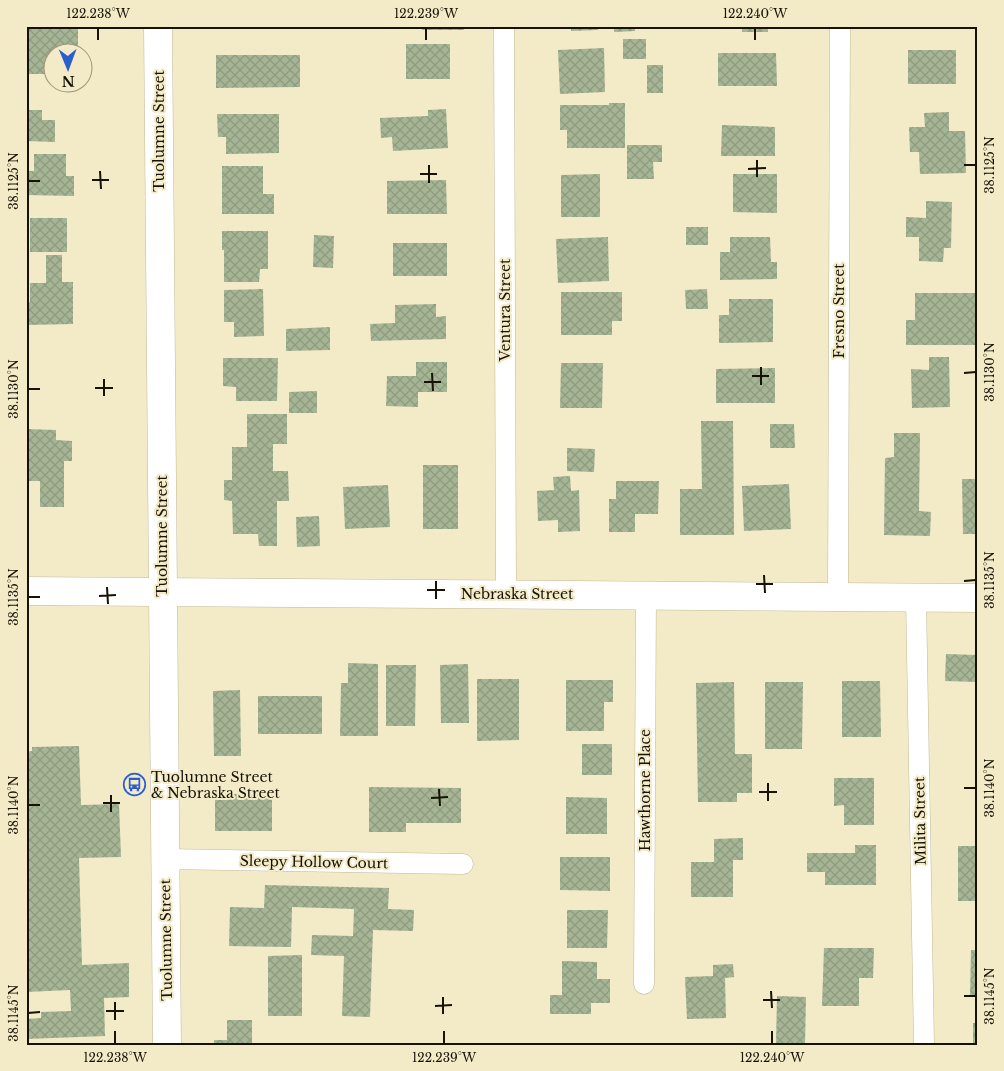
<svg xmlns="http://www.w3.org/2000/svg" width="1004" height="1071" viewBox="0 0 1004 1071" font-family="'Libre Baskerville',serif">
	<style>
		.building { fill: url(#building-cross-hatch) }
		.lines { fill: none; stroke-linecap: round; stroke-linejoin: round }
		.street-casing { stroke: #c2b997; stroke-width: 21 }
		.secondary-casing { stroke: #c2b997; stroke-width: 29 }
		.street { stroke: #fff; stroke-width: 20 }
		.secondary { stroke: #fff; stroke-width: 28 }
		.ticks { fill: none; stroke: #161306; stroke-width: 2 }
		.labels { text-anchor: middle; stroke-width: 4; stroke-linejoin: round; paint-order: stroke }
		.street-label { font-size: 14px; fill: #161306; stroke: #f3eac7 }
		.poi-label { font-size: 14px; fill: #161306; stroke: #f3eac7; text-anchor: start }
		.neatline { fill: none; stroke: #161306; stroke-width: 2 }
		.ticks-label { font-size: 12px; text-anchor: middle; fill: #161306 }
	</style>
	<defs>
		<pattern id="building-cross-hatch" width="8" height="8" patternUnits="userSpaceOnUse" patternTransform="scale(1.25)"><rect width="8" height="8" fill="#a6b595"/><path d="M0 0l8 8M0 8l8-8" fill="none" stroke="#8e9b7f"/></pattern>
	</defs>
	<rect width="100%" height="100%" fill="#f3eac7"/>
	<path class="building" d="M26,26H70V29H78V52H52V74H26Z
		M422,26H464V30H422Z
		M571,26H598V30L571,31Z
		M614,26H635V31L614,32Z
		M742,26H768V32H742Z
		M623,39H646V59H623Z
		M406,44H450V79H406Z
		M604,48L605,92L560,94L558,50Z
		M908,50H956V84H908Z
		M718,53H776L777,86H718Z
		M216,55H300V87L216,88Z
		M647,65H663V93H647Z
		M609,103H625V148H567V130H560V105H609Z
		M446,109L448,148L393,151L392,137L381,138L380,118L428,116V110Z
		M26,110H42V120H55V142L26,141Z
		M949,112V131H965L966,173L920,174L919,152H910L909,127H925L924,113Z
		M217,114H279V153L226,154V137H218Z
		M722,125L775,127V156H721Z
		M627,145H662V162H653L654,179H627Z
		M34,154H66V176H74V196L26,195V171H34Z
		M222,166H263V194H274V214H222Z
		M600,174V217H561V175Z
		M733,174H777V213L733,212Z
		M446,180L447,214H387V181Z
		M926,201L952,202L951,248H944L943,262L919,261V237H906V217L926,218Z
		M30,218H67V252H30Z
		M686,227H708V245H686Z
		M222,231H268V269H260L259,282H224V250H222Z
		M314,235L334,236L333,268L313,267Z
		M608,237L609,281L558,283L556,239Z
		M730,237H770L771,262H777V279L720,280V252H730Z
		M393,243H447V276H393Z
		M46,255H62V282H73V324L26,325V303L30,302V283H46Z
		M263,289L264,336L234,337V322H224V290Z
		M707,289L708,309H686L685,290Z
		M561,292H622V321H612V335H561Z
		M915,293H978V345H906V320H915Z
		M729,299H773V342L719,343V315H729Z
		M436,304V317L446,316V339L371,341L370,324L395,323V305Z
		M330,327V350L286,351V329Z
		M929,357H949L950,407L912,408L911,369L929,370Z
		M223,358H278L277,401H236V387L223,386Z
		M416,362H447V392H418V407L386,406L387,376H416Z
		M561,363H603L602,408H560Z
		M775,368V403H716V369Z
		M317,391V413H289V392Z
		M247,414H287V444H273V471H288L289,501H277V546H259L258,534H233L232,501L224,500V480H232V447H247Z
		M701,421H733L734,535H680V489H702Z
		M770,424H794L795,448H770Z
		M26,429L56,430V440L72,441V461H64V507H40V481H26Z
		M894,433H920L919,511L931,512L930,536L884,535L885,458L894,457Z
		M567,448L595,449L594,472L567,471Z
		M423,465H458V529H423Z
		M570,476L571,491L579,490L580,531L558,532V520L538,521L537,491L554,490L553,477Z
		M962,479H978V534H963Z
		M616,481H659L658,514H635V532H609V499H616Z
		M789,484L791,529L744,531L742,486Z
		M388,485L390,527L345,529L343,487Z
		M319,516L320,546L297,547L296,517Z
		M946,654L978,655V682L945,681Z
		M348,663L378,664V736H340L341,683H348Z
		M468,664L469,723H441L440,665Z
		M386,665H416L415,726H386Z
		M477,679H519V740L477,741Z
		M566,680H613V702H604V731H566Z
		M842,681H880L881,737H842Z
		M734,682L735,754H752V793H737V802H698L696,683Z
		M765,682H803L802,749H765Z
		M240,690L241,756H214L213,691Z
		M258,696H322V734H258Z
		M582,744H612V775H582Z
		M79,746L81,805L119,804L121,857L79,858L82,965L129,963V997L104,998L105,1036L26,1039V1019L41,1018V1012L71,1011L70,990L26,992V752L32,751V747Z
		M834,778H874V825H844V805L834,806Z
		M369,787L461,788V823H406V832H369Z
		M215,794H272V831H215Z
		M566,797L607,798V834H566Z
		M743,838V860H733V897H691V862H714V839Z
		M855,845H876V885H825V872H807V853H855Z
		M958,846H978V901H958Z
		M560,857H610V891L560,890Z
		M265,885L389,888L388,909L414,910L413,931L373,930L370,1017L342,1016L344,956L311,955L312,935L353,936L354,909L292,907L291,947L229,946L230,907L264,908Z
		M567,910H608L607,948H567Z
		M824,948H874L873,978H859V1006H822Z
		M971,950H978V995H970Z
		M302,955V1016H268V956Z
		M562,961L597,962V979H610V1003H591V1014H550V995H562Z
		M733,964L734,977L725,978L726,1018L687,1019L685,977L713,976V965Z
		M777,996L806,997L805,1045H776Z
		M227,1020H252V1045H214V1040H227Z
		M973,1023H978V1045H973Z"/>
	<g class="lines">
		<defs>
			<path id="street" d="M504,26L506,594
				M838,596L840,26
				M916,598L924,1045
				M165,859L463,864
				M644,984L646,595"/>
			<path id="secondary" d="M158,26L167,1045
				M26,591L978,598"/>
		</defs>
		<use href="#street" class="street-casing"/>
		<use href="#secondary" class="secondary-casing"/>
		<use href="#street" class="street"/>
		<use href="#secondary" class="secondary"/>
	</g>
	<path class="ticks" d="M98,28V40M426,28V40M755,28V40M757,160V177M429,165V183M964,165H976M748,169L766,168M100,171L101,189M420,174H437M92,180H109M28,181H40M761,367V385M432,373L433,391M964,373L976,372M752,376H769M104,379V396M424,382H441M95,388H113M28,389H40M764,575L765,593M436,581V599M964,581L976,580M756,584H773M107,587L108,604M427,590H445M99,596L116,595M28,597H40M768,783V801M964,788H976M439,789L440,806M759,792H777M111,795V812M431,798L448,797M103,803H120M28,805H40M771,991L772,1008M964,996H976M443,997V1014M763,1000H780M115,1002V1020M435,1006L452,1005M106,1011H124M28,1013L40,1012M115,1031V1044M444,1031V1044M772,1031V1044"/>
	<defs>
		<symbol id="bus-ring" viewBox="-11 -11 22 22"><circle r="9.5" fill="#f3eac7" stroke="#2a5ecc" stroke-width="1.5"/><path d="M-5-6H5V4H4V6H2V4H-2V6H-4V4H-5ZM-3.5-4V0h7V-4ZM-3.5 1.2v1.5H-2V1.2ZM2 1.2v1.5H3.5V1.2Z" fill="#2a5ecc"/></symbol>
	</defs>
	<g fill-rule="evenodd">
		<use href="#bus-ring" x="122" y="772" width="25" height="25"/>
	</g>
	<g class="labels">
		<g class="street-label">
			<text transform="translate(159 131) rotate(-90)" y="5">Tuolumne Street</text>
			<text transform="translate(505 310) rotate(-90)" y="5">Ventura Street</text>
			<text transform="translate(839 311) rotate(-90)" y="5">Fresno Street</text>
			<text transform="translate(162 536) rotate(-90)" y="5">Tuolumne Street</text>
			<text x="517" y="599">Nebraska Street</text>
			<text transform="translate(645 790) rotate(-90)" y="5">Hawthorne Place</text>
			<text transform="translate(920 821) rotate(-91)" y="5">Milita Street</text>
			<text transform="translate(314 862) rotate(1)" y="5">Sleepy Hollow Court</text>
			<text transform="translate(166 940) rotate(-91)" y="5">Tuolumne Street</text>
		</g>
		<g class="poi-label">
			<text x="151" y="782">Tuolumne Street<tspan x="151" dy="16">&amp; Nebraska Street</tspan></text>
		</g>
	</g>
	<rect width="1004" height="1071" fill="none" stroke="#f3eac7" stroke-width="55"/>
	<g transform="translate(68 68) rotate(179)"><circle r="24" fill="#f3eac7" stroke="#9b947a"/>
	<path d="M0-4L9 19L0 12L-9 19Z" fill="#2a5ecc"/>
	<text y="-8" font-size="14" font-weight="bold" text-anchor="middle" fill="#161306">N</text>
	</g>
	<rect x="28" y="28" width="948" height="1016" class="neatline"/>
	<g class="ticks-label">
		<text x="98" y="18">122.238°W</text>
		<text x="426" y="18">122.239°W</text>
		<text x="755" y="18">122.240°W</text>
		<text transform="translate(990 165) rotate(-90)" y="4">38.1125°N</text>
		<text transform="translate(14 181) rotate(-90)" y="4">38.1125°N</text>
		<text transform="translate(990 372) rotate(-90)" y="4">38.1130°N</text>
		<text transform="translate(14 389) rotate(-90)" y="4">38.1130°N</text>
		<text transform="translate(990 580) rotate(-90)" y="4">38.1135°N</text>
		<text transform="translate(14 597) rotate(-90)" y="4">38.1135°N</text>
		<text transform="translate(990 788) rotate(-90)" y="4">38.1140°N</text>
		<text transform="translate(14 805) rotate(-90)" y="4">38.1140°N</text>
		<text transform="translate(990 996) rotate(-90)" y="4">38.1145°N</text>
		<text transform="translate(14 1013) rotate(-90)" y="4">38.1145°N</text>
		<text x="115" y="1062">122.238°W</text>
		<text x="444" y="1062">122.239°W</text>
		<text x="772" y="1062">122.240°W</text>
	</g>
</svg>
